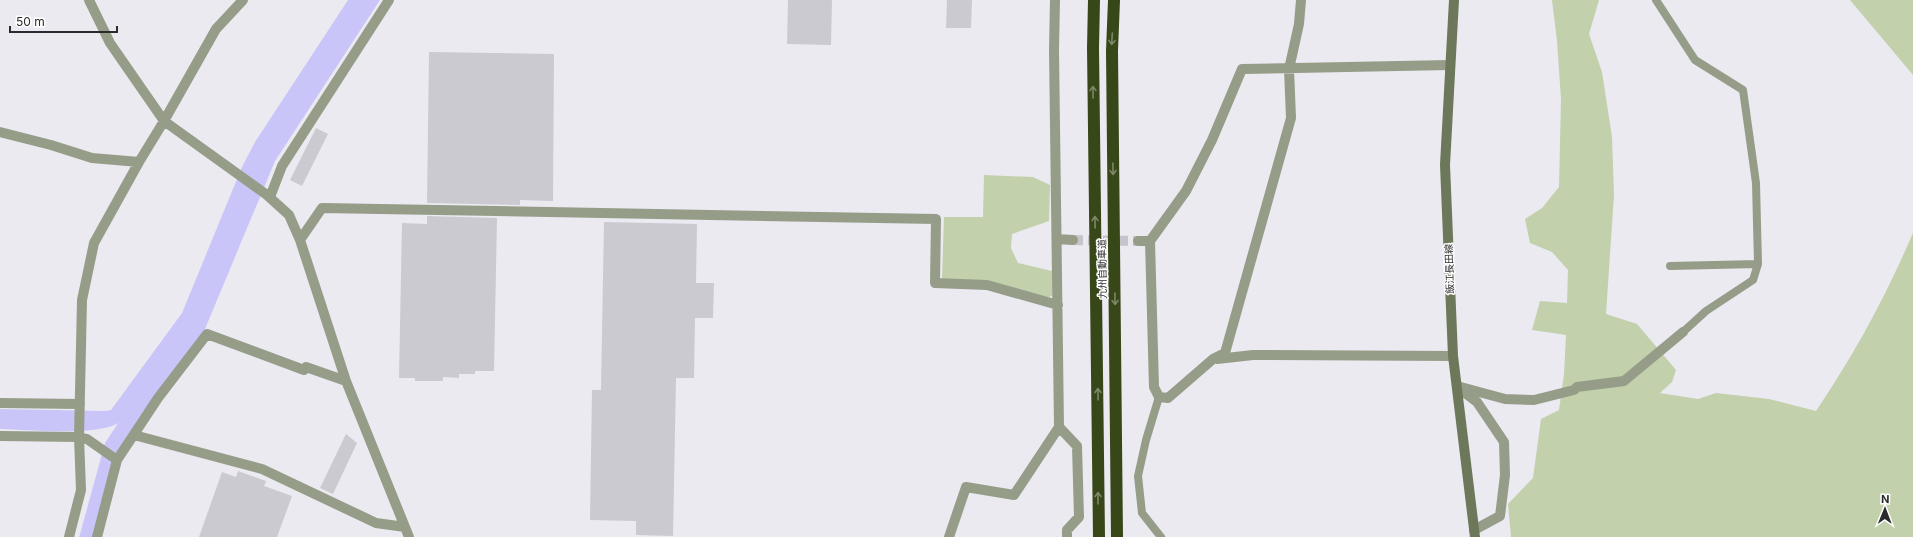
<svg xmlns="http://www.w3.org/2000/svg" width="1913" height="537" viewBox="0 0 1913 537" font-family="Inter,'Noto Sans JP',sans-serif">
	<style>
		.green { fill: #c2d0ac }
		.water { fill: #cac5f9 }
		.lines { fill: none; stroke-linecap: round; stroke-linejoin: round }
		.canal { stroke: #cac5f9; stroke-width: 15 }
		.building { fill: #cacad0 }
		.street-tunnel { stroke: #c4c4ca; stroke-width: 10; stroke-dasharray: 10 5; stroke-linecap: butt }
		.lane { stroke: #959d88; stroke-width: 8 }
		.street { stroke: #959d88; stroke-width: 10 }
		.secondary { stroke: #6c7859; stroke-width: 10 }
		.highway { stroke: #374718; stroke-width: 12 }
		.oneway { stroke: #7d8769 }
		.labels { text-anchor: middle; stroke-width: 3; stroke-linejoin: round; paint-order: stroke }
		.street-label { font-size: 10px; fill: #2a2a2c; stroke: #fff }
	</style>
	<rect width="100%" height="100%" fill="#ebeaf1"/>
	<path class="green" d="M1552,0H1599L1589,34L1602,72L1612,137L1614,195L1606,314L1637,324L1676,370L1672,382L1660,393L1698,399L1716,393L1769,399L1816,411C1855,353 1885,298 1913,233V537H1511L1508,504L1533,478L1541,419L1559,410L1564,374L1566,335L1532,330L1540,301L1567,303L1568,270L1552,252L1530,243L1525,219L1542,208L1559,187L1561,99L1557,41Z
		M1850,0H1913V75Z
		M984,175L1033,177L1050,185L1049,221L1012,234L1011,248L1018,263L1052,271V296L1046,298L942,280L944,217H983Z"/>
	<path class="water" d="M348,0H380L275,161L205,329L145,410L134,404C128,413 122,423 112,426C85,435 30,430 0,429V409L105,411L111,410L182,313L242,167L255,142Z"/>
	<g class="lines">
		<path class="canal" d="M87,537L112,446L149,389"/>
	</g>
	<path class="building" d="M788,0H832L831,45L787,44Z
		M947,0H972L971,28H946Z
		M429,52L554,54L553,201L520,200V205L427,203Z
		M316,128L328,134L302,186L290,180Z
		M427,216L497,218L494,371H475V374H459V378L443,377V381H415V378H399L402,223L427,224Z
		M604,222L697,224L696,283H714L713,318H695L694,378H676L673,536L636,535V521L590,520L592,390H601Z
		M346,434L357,443L333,494L320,488Z
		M238,471L266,481L264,486L292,496L277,537H199L222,472L236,477Z"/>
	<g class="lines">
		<path class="street-tunnel" d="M1073,240L1138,241"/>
		<path class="lane" d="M1656,0L1695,60L1743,90L1756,183L1758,264L1753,280L1706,311L1683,332
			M1670,266L1758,264
			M1159,397L1146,440L1138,476L1142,513L1161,537"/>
		<path class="street" d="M89,0L110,43L164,121L267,195L289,215L300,240L346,381L409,537
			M1301,0L1299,24L1289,69L1291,118L1225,353L1213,359L1168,398L1159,397L1154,387L1150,241L1186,191L1212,140L1242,69L1450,65
			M0,132L51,145L92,158L139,162
			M270,197L282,166L389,0
			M1057,239L1073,240
			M300,240L322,208L936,219L935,283L987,285L1058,305
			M1138,241H1150
			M1217,359L1253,355L1453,356
			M1457,386L1505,399L1534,400L1574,390L1577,387L1624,381L1683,332
			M1460,389L1477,402L1504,442L1505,475L1500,516L1474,530
			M0,403L80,404
			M1059,427L1077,446L1079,517L1067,530V537
			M134,435L262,469L376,523L405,527
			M0,436L79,437L87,439L117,460
			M69,537L81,490L79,437L82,300L94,243L139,162L164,121L216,29L243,0
			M97,537L117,460L158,398L207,334L304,370L306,367L346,381
			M949,537L966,487L1014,495L1059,427L1054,50L1055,0"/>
		<path class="secondary" d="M1454,0L1445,165L1453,356L1475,537"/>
		<path class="highway" d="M1094,0L1093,48L1099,537
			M1114,0L1112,51L1117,537"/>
	</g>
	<defs><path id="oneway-shaft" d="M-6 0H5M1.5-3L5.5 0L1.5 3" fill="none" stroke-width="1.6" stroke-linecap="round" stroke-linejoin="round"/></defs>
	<g class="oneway">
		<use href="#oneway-shaft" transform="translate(1112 39) rotate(93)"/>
		<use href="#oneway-shaft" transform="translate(1093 92) rotate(-91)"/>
		<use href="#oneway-shaft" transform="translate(1113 169) rotate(89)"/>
		<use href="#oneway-shaft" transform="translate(1095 222) rotate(-91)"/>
		<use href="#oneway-shaft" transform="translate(1115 299) rotate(89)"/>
		<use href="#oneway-shaft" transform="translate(1098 394) rotate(-91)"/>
		<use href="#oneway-shaft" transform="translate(1098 498) rotate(-90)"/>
	</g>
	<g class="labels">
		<g class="street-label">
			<text transform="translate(1102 269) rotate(-91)" y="4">九州自動車道</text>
			<text transform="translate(1449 269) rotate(-92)" y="4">飯江長田線</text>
		</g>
	</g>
	<g transform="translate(1885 509) rotate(1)" stroke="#ffffff" stroke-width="3" paint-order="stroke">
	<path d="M0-3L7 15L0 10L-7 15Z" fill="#2a2a2c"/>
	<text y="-6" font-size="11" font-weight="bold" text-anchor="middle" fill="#2a2a2c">N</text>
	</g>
	<path d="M10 26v6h107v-6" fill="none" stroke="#2a2a2c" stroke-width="2"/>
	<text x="16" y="26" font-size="12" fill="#2a2a2c" stroke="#ffffff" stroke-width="3" paint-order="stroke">50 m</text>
</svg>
